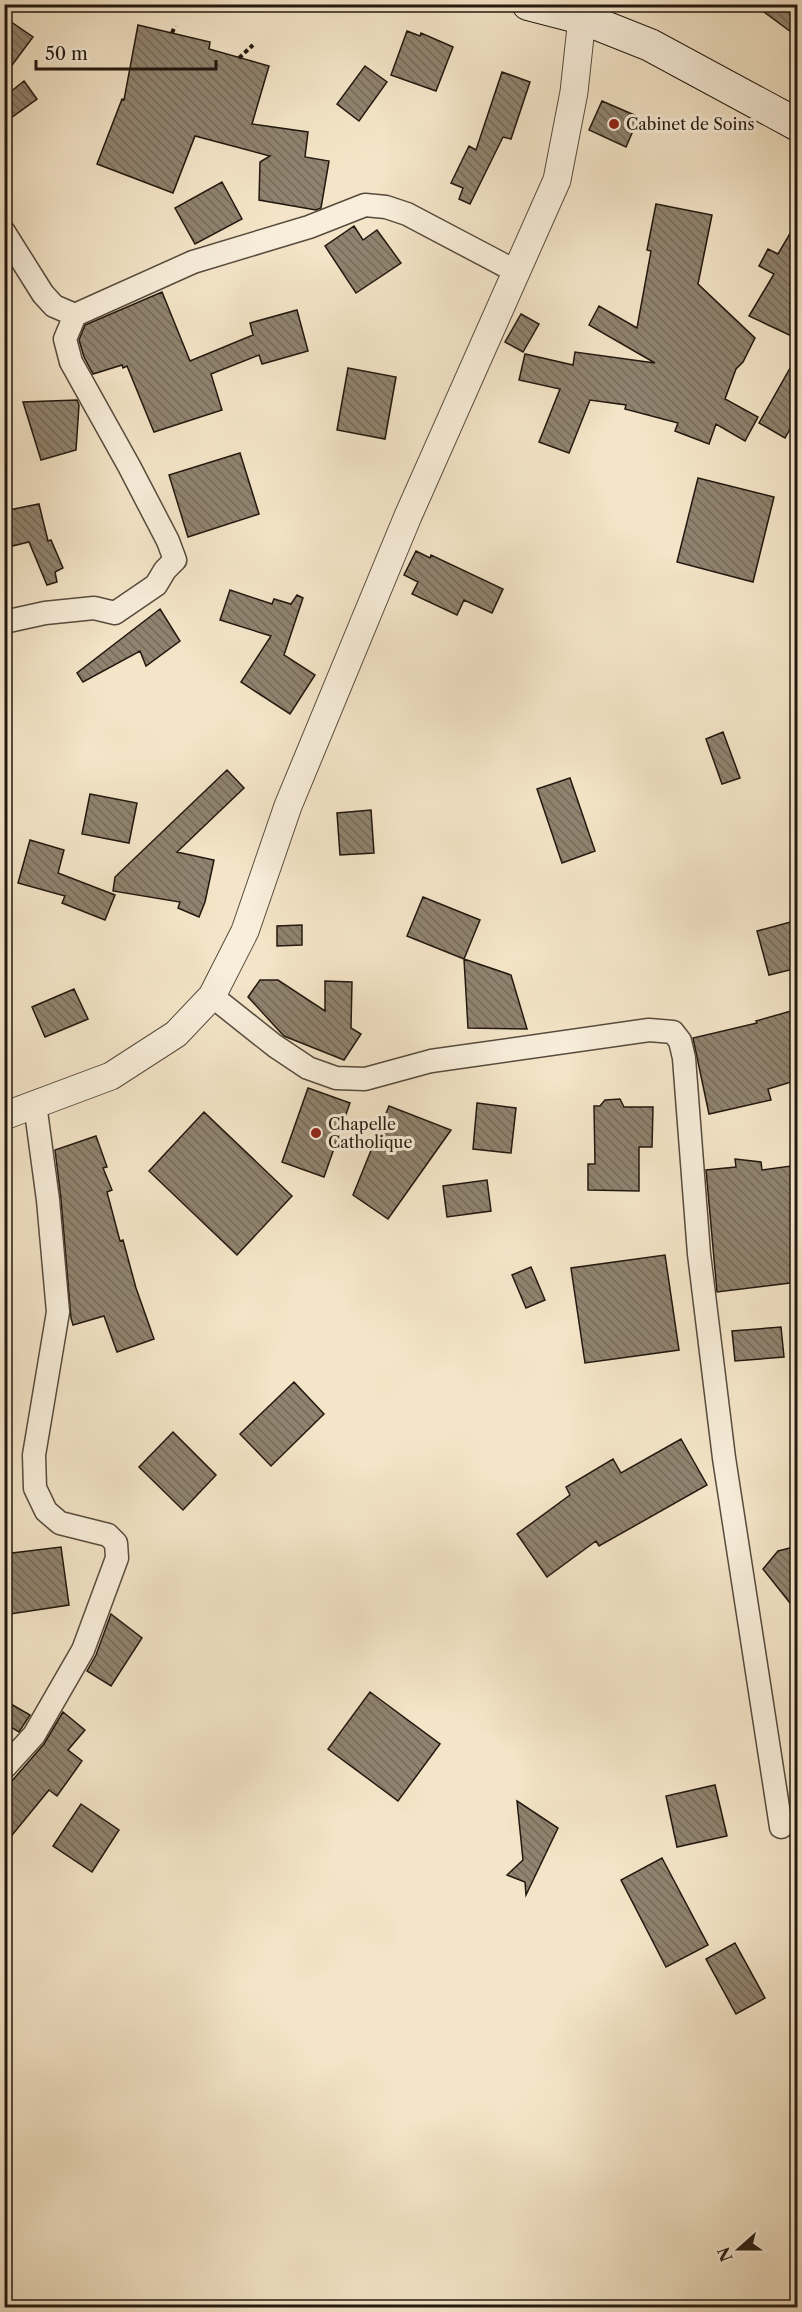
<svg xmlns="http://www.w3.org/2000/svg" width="802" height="2312" viewBox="0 0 802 2312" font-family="'Libre Caslon Text',serif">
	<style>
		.building { fill: url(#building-back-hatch); stroke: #23180f; stroke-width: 1.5 }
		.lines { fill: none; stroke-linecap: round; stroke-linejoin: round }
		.minor-casing { stroke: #574b3d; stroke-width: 25 }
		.tertiary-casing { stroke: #574b3d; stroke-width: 29 }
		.secondary-casing { stroke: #23180f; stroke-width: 34 }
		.path { stroke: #23180f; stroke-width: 4; stroke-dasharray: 4.5 3; stroke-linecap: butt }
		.minor { stroke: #f8eedb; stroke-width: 22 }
		.tertiary { stroke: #f8eedb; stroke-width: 27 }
		.secondary { stroke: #f8eedb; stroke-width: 32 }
		.poi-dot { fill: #8f2418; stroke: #f8eedb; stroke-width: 2 }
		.labels { text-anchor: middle; stroke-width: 6; stroke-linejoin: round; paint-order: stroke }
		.poi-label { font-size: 16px; fill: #23180f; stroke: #f8eedb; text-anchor: start }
	</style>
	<defs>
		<pattern id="building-back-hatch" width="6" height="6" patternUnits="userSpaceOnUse" patternTransform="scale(1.5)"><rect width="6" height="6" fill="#90836f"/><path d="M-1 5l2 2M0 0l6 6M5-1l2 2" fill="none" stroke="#756a5a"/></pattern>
	</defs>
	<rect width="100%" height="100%" fill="#f4e5c8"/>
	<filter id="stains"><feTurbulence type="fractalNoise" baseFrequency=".00333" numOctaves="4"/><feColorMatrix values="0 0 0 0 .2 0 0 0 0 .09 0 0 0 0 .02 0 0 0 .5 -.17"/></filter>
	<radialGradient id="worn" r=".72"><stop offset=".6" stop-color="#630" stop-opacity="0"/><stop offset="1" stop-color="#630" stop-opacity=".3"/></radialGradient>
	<path class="building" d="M753,4H798V37Z
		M4,17L33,37L4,76Z
		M138,25L210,42L209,49L269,66L252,124L308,132L305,157L329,161L321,208L316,210L259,200L260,162L270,156L195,136L173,193L97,164L122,99L124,100Z
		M407,31L420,36L421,33L453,47L436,91L391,75Z
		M365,66L387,82L359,121L337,104Z
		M502,72L530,82L511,139L503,137L470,204L459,199L463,188L451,183L469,146L476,150Z
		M24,81L37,99L4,123V97Z
		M602,101L639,117L626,147L589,130Z
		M222,182L242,219L195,244L175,208Z
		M656,204L712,215L698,284L755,338L743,362L736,369L725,399L758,417L745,441L716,424L709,444L675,431L678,423L625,409L626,405L590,400L569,453L539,442L560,389L519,380L525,354L573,365L575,352L655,363L589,325L599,306L637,328L651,251L647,250Z
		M798,220V339L749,316L774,274L759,266L768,249L778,254Z
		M354,226L363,240L377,230L401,263L356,293L325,246Z
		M162,292L190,361L253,335L250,323L297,310L308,351L262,364L259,355L211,374L222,410L154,432L127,366L123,368L122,365L93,374L84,357L79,340L85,325Z
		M521,314L539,324L523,352L505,342Z
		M798,354V415L785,438L759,423Z
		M348,368L396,377L385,439L337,430Z
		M77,400L79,405L76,450L41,460L23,402Z
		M240,453L259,514L188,537L169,475Z
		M698,478L774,497L753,582L677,562Z
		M39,504L48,541L51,540L63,568L55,572L57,582L47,585L29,542L4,548V511Z
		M416,551L430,558L431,555L503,589L492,613L464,600L457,615L412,594L418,582L404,575Z
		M230,590L272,604L274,599L291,604L297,595L303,598L284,655L315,675L290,714L241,682L271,636L220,620Z
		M160,609L180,641L146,666L140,651L83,682L77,673Z
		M723,732L740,778L722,784L706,739Z
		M227,770L244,788L177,852L214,860L205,902L199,917L178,908L180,902L113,891L115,877Z
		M570,778L595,851L562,863L537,789Z
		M90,794L137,803L129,843L82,834Z
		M371,810L374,853L340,855L337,813Z
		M30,840L64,850L58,873L115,895L105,920L62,903L65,896L18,883Z
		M423,897L480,920L464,959L407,936Z
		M798,920V968L769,975L757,931Z
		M302,925V945L277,946V926Z
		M464,959L511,975L527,1029L468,1028Z
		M260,980H278L325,1011V981L352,982L351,1028L361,1034L344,1060L284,1036L248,997Z
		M74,989L88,1019L45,1037L32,1007Z
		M798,1009V1080L768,1089L771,1100L709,1114L693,1038L757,1023L756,1021Z
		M308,1088L350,1103L324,1177L282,1162Z
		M620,1099L624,1107H653L652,1147H639V1191L588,1190V1164H595L594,1106H600L605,1100Z
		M477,1103L516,1108L511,1153L473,1149Z
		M389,1106L451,1130L388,1219L353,1195Z
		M204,1112L292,1196L237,1255L149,1171Z
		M96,1136L107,1167L103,1168L112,1190L107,1192L120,1241L123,1240L136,1288L154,1339L117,1352L104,1316L73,1325L71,1318L61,1199L55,1150Z
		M735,1159L761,1162L762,1170L798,1165V1282L717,1292L706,1170L736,1167Z
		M487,1180L491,1211L447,1217L443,1186Z
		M665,1255L679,1350L585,1363L571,1268Z
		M531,1267L545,1300L526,1308L512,1275Z
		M781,1327L784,1357L735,1361L732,1331Z
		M294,1382L324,1414L271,1466L240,1434Z
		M173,1432L216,1475L183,1510L139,1467Z
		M681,1439L707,1485L599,1546L596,1541L547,1577L517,1534L570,1495L566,1487L613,1459L621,1473Z
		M798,1546V1613L763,1569L778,1551Z
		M61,1547L69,1605L4,1615V1554Z
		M111,1614L142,1638L111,1686L87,1671L96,1655Z
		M370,1692L440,1744L398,1801L328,1749Z
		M4,1700L30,1715L19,1732L4,1723Z
		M63,1712L85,1730L68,1750L82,1761L57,1796L49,1790L4,1845V1790L44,1744Z
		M715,1785L727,1836L677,1847L666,1796Z
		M517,1801L558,1828L526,1895L525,1882L507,1875L523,1860Z
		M81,1804L119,1830L92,1872L53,1846Z
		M662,1858L708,1945L666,1967L621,1880Z
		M735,1943L765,1998L736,2014L706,1959Z"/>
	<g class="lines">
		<defs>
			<path id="minor" d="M4,232L43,294L54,306L75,315L193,262L309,227L365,205L386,207L407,214L517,272
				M4,622L45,613L94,608L115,613L156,585L165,570L175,560L168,541L129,466L71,362L65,339L75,315
				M212,996L275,1046L308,1068L336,1078L365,1079L431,1061L649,1030L673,1032L680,1041L684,1058L699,1254L724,1458L781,1827
				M4,1768L34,1735L83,1650L117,1558L116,1543L108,1535L60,1523L46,1511L35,1488L34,1455L58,1312L48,1200L35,1104"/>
			<path id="tertiary" d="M4,1116L111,1076L176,1034L212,996L245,931L288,806L408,516L557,180L574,92L582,18"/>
			<path id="secondary" d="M528,4L582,18L650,45L798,125"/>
		</defs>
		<use href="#minor" class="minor-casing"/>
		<use href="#tertiary" class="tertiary-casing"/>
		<use href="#secondary" class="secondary-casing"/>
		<path class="path" d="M172,33L175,26
			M239,58L253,45"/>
		<use href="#minor" class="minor"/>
		<use href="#tertiary" class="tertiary"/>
		<use href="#secondary" class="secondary"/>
	</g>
	<g class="poi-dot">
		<circle cx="614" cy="124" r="6"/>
		<circle cx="316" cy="1133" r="6"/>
	</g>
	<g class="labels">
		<g class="poi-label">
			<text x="626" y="130">Cabinet de Soins</text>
			<text x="328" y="1130">Chapelle<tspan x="328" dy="18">Catholique</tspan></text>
		</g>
	</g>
	<rect width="802" height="2312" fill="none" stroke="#f4e5c8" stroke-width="24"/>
	<rect x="6" y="6" width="790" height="2300" fill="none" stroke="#23180f" stroke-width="3"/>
	<rect x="12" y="12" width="778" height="2288" fill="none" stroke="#23180f" stroke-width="1.5"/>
	<g transform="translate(739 2249) rotate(249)" stroke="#f8eedb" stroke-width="4.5" paint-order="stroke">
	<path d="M0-4.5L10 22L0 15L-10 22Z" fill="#23180f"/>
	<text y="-9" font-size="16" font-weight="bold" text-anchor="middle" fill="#23180f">N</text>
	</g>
	<path d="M36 60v9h180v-9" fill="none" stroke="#23180f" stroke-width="3"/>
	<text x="45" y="60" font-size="18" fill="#23180f" stroke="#f8eedb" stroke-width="4.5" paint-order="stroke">50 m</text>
	<rect width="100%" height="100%" filter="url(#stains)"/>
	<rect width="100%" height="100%" fill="url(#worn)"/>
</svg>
